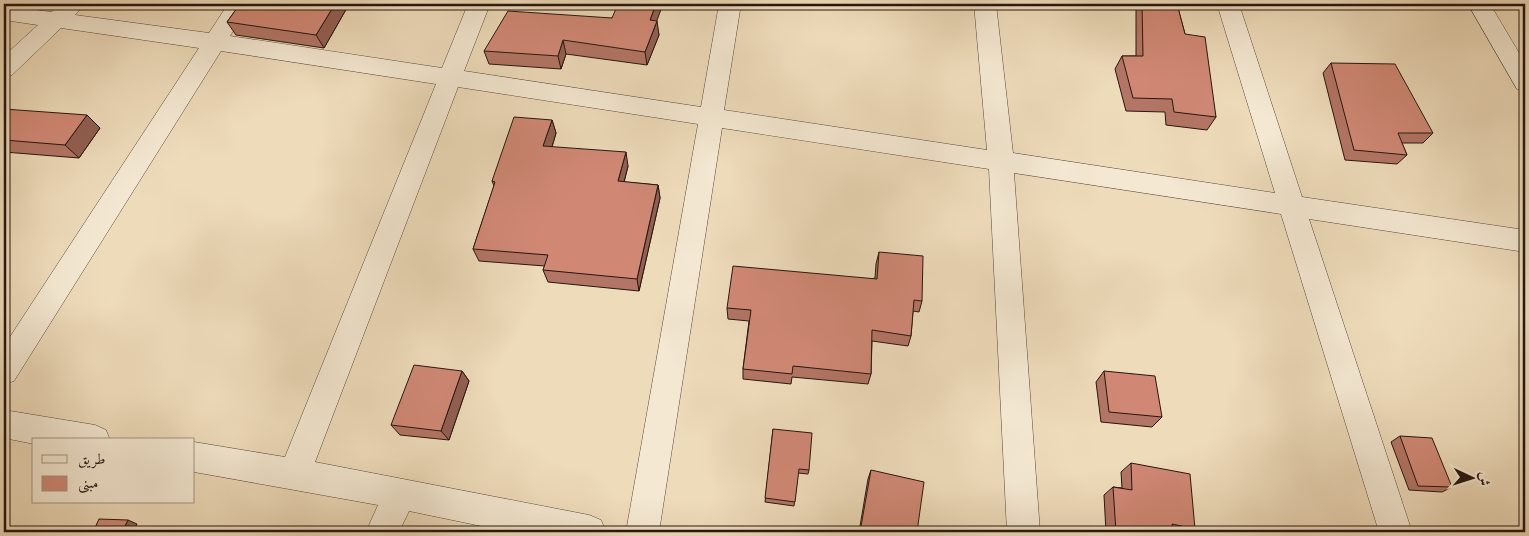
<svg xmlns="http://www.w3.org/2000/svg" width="1529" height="536" viewBox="0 0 1529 536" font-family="'Libre Bodoni',Amiri,serif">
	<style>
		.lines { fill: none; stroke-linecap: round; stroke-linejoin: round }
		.minor-casing { stroke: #58473a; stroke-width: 1 }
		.minor { fill: #f4e8d2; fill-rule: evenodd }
		.wall { fill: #b37565; stroke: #261610 }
		.shaded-wall { fill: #925f52; stroke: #261610 }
		.building { fill: #d08875; stroke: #261610 }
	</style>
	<rect width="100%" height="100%" fill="#eedbba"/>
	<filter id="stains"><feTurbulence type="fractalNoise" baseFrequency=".004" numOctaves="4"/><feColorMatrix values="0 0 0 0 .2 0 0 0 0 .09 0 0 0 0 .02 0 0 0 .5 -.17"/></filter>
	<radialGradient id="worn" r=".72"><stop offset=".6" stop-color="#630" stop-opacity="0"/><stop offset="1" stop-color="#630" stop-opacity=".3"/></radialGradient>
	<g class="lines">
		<defs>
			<path id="minor" d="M61,4H85L75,15L209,33L228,4H250L230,36L442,68L468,4H490L464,71L701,107L719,4H741L724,110L987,150L974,4H996L1013,153L1275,193L1217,4H1239L1302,197L1525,230V252L1309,219L1412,532H1379L1281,214L1014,173L1040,532H1007L989,169L722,128L659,532H626L698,124L458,87L315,462L589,515L601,520L606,532H510L409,511L399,532H366L378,505L194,472V442L285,457L436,84L221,51L14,381L4,384V346L199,48L61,28L12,75L4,77V56L38,25L4,20V6L52,12Z
				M1468,4H1490L1525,63V91L1517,89Z
				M4,410L95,425L106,430L110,440H34V444L4,438Z"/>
		</defs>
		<use href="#minor" class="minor-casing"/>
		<use href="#minor" class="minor"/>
	</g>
	<path class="wall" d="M240,4H347L348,6L324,48L236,35L227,22Z
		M1136,4H1177L1185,34L1216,117L1207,130L1166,125L1165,112L1126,111L1115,69L1122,56H1136Z
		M612,18L656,21L659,35L647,65L566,54L561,69L489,64L484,51Z
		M1331,63L1433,133L1423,143H1402L1407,155L1397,164L1345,160L1323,73Z
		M4,109L100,128L79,158L4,152Z
		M552,120L556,133L552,147L628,166L624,182L658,185L660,198L639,291L548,282L543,270L545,266L479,261L473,249L494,186L492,181Z
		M879,252L922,301L919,312L913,311L911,336L908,346L872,341L871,374L868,384L792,377L791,384L743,379V369L749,321L728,319L727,308L875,278L876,264Z
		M462,371L469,381L449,440L400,435L391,425Z
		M1104,371L1162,417L1152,427L1101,422L1096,382Z
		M773,429L809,470L808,474L798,473L794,506L765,502Z
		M1400,436L1452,487L1442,492L1409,490L1391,442Z
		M1131,463L1195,529L1189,532H1106L1104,495L1113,487L1122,488L1121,472Z
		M871,470L917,532H859L868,479Z"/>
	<path class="shaded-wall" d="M335,4H347L348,6L324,48L316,35Z
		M656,4H663L652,34L650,20Z
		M657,21L659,35L647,65L645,52Z
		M563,40L566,54L561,69L558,56Z
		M87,115L100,128L79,158L65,145Z
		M552,120L556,133L548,160L543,146Z
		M626,152L628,166L621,194L618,181Z
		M658,185L660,198L639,291L637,279Z
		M462,371L469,381L449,440L441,431Z
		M128,520L137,524L133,532H122Z"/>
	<path class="building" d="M240,4H335L316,35L227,22Z
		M618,4H656L650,20L657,21L645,52L563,40L558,56L484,51L508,11L612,18Z
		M1142,4H1177L1185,34L1205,37L1216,117L1174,112L1172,99L1133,98L1122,56H1143Z
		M1331,63L1395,64L1433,133H1398L1407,155L1354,150Z
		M4,109L87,115L65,145L4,140Z
		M514,117L552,120L543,146L626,152L618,181L658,185L637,279L543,270L548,255L473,249L495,182L492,181Z
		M879,252L923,256L922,301L914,300L911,336L872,330L871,374L793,366L792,374L743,369L751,310L727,308L733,266L877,279Z
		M414,365L462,371L441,431L391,425Z
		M1104,371L1155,376L1162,417L1109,412Z
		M773,429L812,433L809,470L799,469L795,502L765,498Z
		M1400,436L1432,438L1452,487L1418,486Z
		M1131,463L1190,474L1195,529L1172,524L1173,532H1116L1113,487L1132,490Z
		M871,470L924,482L917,532H860Z
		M99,519L128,520L122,532H93Z
		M4,527L28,530L27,532H4Z"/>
	<rect width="1529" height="536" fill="none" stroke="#eedbba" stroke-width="20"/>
	<rect x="5" y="5" width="1519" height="526" fill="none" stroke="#261610" stroke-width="2.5"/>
	<rect x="10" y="10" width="1509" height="516" fill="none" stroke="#261610"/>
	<rect x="32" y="438" width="162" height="65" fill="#f4e8d2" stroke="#a29484"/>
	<rect x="42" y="455" width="25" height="8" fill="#f4e8d2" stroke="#a29484"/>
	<text x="78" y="464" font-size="15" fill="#261610">طريق</text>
	<rect x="42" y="476" width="25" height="15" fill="#d08875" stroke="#a29484"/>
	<text x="78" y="488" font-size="15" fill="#261610">مبنى</text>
	<g transform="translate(1472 478) rotate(94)" stroke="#f4e8d2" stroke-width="4" paint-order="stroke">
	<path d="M0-4L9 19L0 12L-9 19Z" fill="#261610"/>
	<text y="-8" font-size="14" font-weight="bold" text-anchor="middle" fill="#261610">ش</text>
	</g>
	<rect width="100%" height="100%" filter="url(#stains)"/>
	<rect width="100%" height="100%" fill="url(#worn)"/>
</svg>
